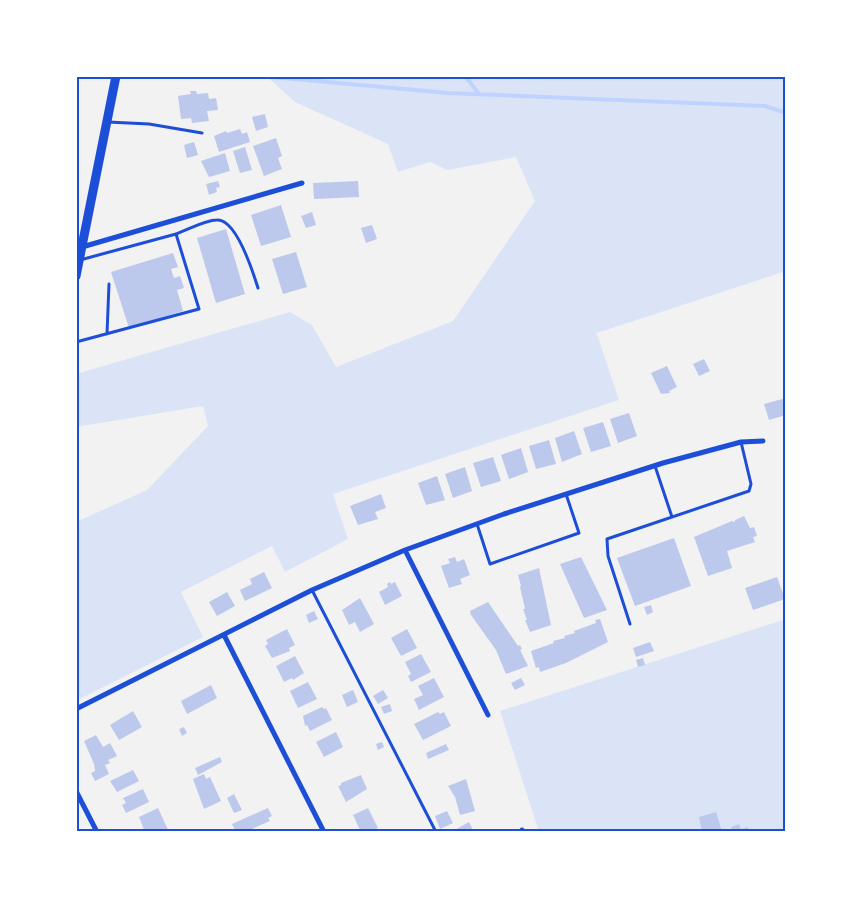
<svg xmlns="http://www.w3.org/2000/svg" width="862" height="908" viewBox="0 0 862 908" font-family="'Titillium Web',sans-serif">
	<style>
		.green { fill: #dbe4f7 }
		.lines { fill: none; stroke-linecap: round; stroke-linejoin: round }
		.stream { stroke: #bfd3fe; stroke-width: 4 }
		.building { fill: #bdc9ec }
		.service { stroke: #1d4ed8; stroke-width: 3 }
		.minor { stroke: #1d4ed8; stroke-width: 5 }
		.secondary { stroke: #1d4ed8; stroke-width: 9 }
		.neatline { fill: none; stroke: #1d4ed8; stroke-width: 2 }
	</style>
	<rect width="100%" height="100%" fill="#f2f2f2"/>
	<path class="green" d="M266,76H786V271L597,333L595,328L619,400L333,494L348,539L285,572L272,546L181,592L203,637L76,701V522L147,490L208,426L203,406L76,427V378L79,373L290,312L312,325L336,367L453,321L535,201L516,157L447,170L430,162L398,172L388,144L295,102Z
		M786,619V832H539L500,711Z"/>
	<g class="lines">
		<path class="stream" d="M261,76L448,93L765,106L786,113
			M465,76L479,94"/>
	</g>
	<path class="building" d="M190,91H196L197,94L208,93L209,99L216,98L218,110L207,111L209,121L192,123L191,118L181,119L178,96L191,94Z
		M265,114L268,127L256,131L252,117Z
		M240,129L242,134L247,132L250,142L219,152L214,136L226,131L227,133Z
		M276,138L282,156L278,158L282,169L264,176L253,146Z
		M194,142L198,155L187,158L184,145Z
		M245,147L252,170L240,173L233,151Z
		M225,153L230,171L209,177L201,161Z
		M218,181L220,187L216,188L217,192L209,195L206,184Z
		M358,181L359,197L314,199L313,183Z
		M281,205L291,237L261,246L251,215Z
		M312,212L316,225L306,228L301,216Z
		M372,225L377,239L366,243L361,228Z
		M226,229L245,294L216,303L197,238Z
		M296,252L307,287L283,294L272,259Z
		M173,253L178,267L171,269L174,278L180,276L184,288L177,290L183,311L129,328L111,272Z
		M704,359L710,371L699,376L693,364Z
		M667,366L677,387L669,391L670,393L661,394L651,373Z
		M786,398V415L769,420L764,404Z
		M629,413L637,436L618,443L610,419Z
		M603,422L611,446L591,452L583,428Z
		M574,431L582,454L562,462L555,438Z
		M549,440L556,464L536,469L529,446Z
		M521,448L528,472L509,479L501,455Z
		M493,457L501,481L481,487L473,463Z
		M465,467L472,491L453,498L445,474Z
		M437,476L445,500L426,505L418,483Z
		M381,494L386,508L375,512L378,519L358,525L350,506Z
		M744,516L750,528L754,527L757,536L753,537L755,542L727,551L732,568L708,576L694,537L732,521L735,522V520Z
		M674,538L691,586L635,606L617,558Z
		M455,557L457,562L464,559L470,575L460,579L462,584L449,588L441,566L450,563L448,559Z
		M581,557L607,610L584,618L560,564Z
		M539,568L551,625L530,632L525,620H527L523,609H525L520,587L521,586L518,575Z
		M264,572L272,588L245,601L240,590L252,584L250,579Z
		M777,577L785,599L753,610L745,588Z
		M390,582L391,584L395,582L402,596L385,605L379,592L388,587L387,584Z
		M227,592L235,606L217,616L209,602Z
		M360,598L374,624L360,632L355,622L349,625L342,610Z
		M488,602L518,646L520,645L522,649L520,650L528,666L506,674L496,650L471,615L470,611Z
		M651,605L653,612L647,615L644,607Z
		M314,611L318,619L309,623L306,615Z
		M600,619L608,642L566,663L540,672L539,667L536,668L531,651L554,643L553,641L565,638L564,636L575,633L574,631L596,623L595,620Z
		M287,629L295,645L289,648L290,651L272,658L265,646L268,644L266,640Z
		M407,629L417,648L401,656L391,638Z
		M650,642L654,651L636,657L633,648Z
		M421,654L431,672L411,682L408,676L411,674L405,662Z
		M295,656L304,673L293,680L292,678L284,682L276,666Z
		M643,658L645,665L638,667L636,660Z
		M434,678L444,697L419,710L414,699L423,695L418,686Z
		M521,678L525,685L515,690L511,683Z
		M308,682L317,699L298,708L290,691Z
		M211,685L217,698L187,714L181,701Z
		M353,690L358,702L347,707L342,695Z
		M383,690L388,698L378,704L373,696Z
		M390,704L392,711L384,714L381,707Z
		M322,707L324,709L326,708L332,720L310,731L307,725L305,726L303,716Z
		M133,711L142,727L119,740L110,725Z
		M438,712L440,714L444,712L451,726L423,740L414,724Z
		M184,727L187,733L182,736L179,729Z
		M336,732L343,747L324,757L316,742Z
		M96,735L103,747L110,743L117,756L108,760L110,763L105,765L109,774L95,781L91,773L95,771L94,764L84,741Z
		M382,742L384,747L378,750L376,744Z
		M446,744L449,750L428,759L426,753Z
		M220,757L222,762L198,775L195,768Z
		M133,770L139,781L117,792L110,781Z
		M204,774L206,779L210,777L221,801L204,809L193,779Z
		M361,775L367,789L346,802L338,786L341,785V783Z
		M466,779L475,811L460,815L455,797L448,786Z
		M143,789L149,802L126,813L122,805L126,803L123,798Z
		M234,794L242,810L234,813L227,798Z
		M158,808L169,832H145L139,817Z
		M268,808L272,816L268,818L270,821L245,832H236L232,824Z
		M368,808L378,828L370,832H361L353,815Z
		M447,811L453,823L440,829L435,816Z
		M716,812L722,831L702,832L699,817Z
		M469,822L474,832H451Z
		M739,824L741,829L748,827L750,832H733L731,827Z"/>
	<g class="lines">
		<path class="service" d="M108,122L149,124L202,133
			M176,234C188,230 204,220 217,220C236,219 253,272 258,288
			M107,334L109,284
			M76,342L199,309L176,234L80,260
			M655,466L672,517
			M477,524L490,564L579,533L566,494
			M312,590L436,832
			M630,624L608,556L607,539L749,491L751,484L741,442"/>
		<path class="minor" d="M82,247L302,183
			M405,550L488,715
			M224,635L324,832
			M76,709L312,590L405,550L504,514L663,463L741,442L763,441
			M76,791L97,832
			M522,830V832"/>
		<path class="secondary" d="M76,276L116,76"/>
	</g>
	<rect width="862" height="908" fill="none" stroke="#ffffff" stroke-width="155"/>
	<rect x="78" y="78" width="706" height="752" class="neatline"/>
</svg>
